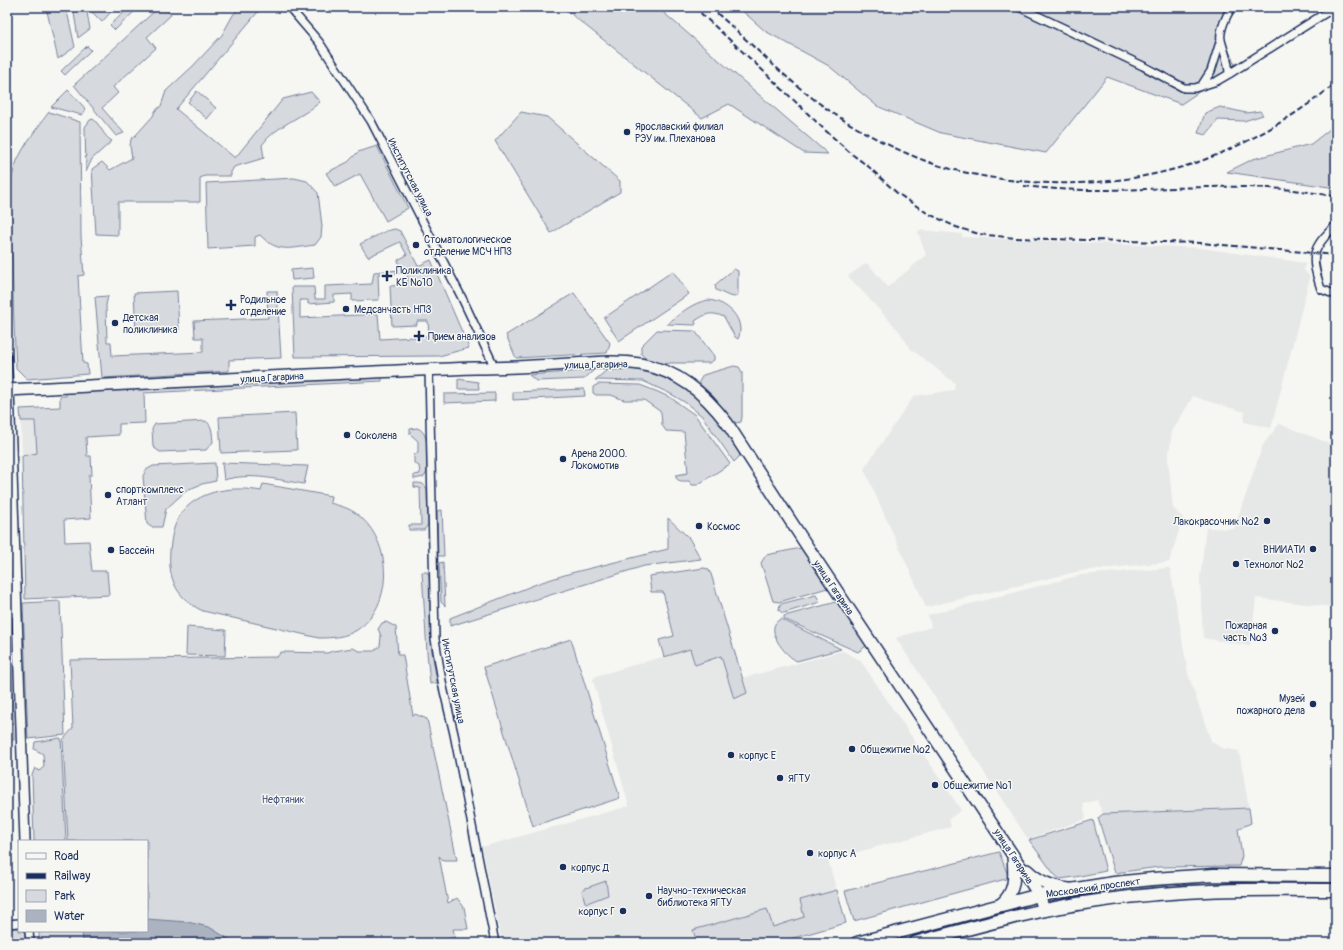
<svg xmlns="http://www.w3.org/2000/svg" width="1343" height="950" viewBox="0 0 1343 950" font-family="Pangolin,sans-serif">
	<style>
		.built { fill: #e6e7e7 }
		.green { fill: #d6d9dd; stroke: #78849e; fill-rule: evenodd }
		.water { fill: #abb2c0; stroke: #717e99 }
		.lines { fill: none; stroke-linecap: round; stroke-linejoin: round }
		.minor-casing { stroke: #1b2f5e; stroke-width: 10 }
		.tertiary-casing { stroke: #1b2f5e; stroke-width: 12 }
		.secondary-casing { stroke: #1b2f5e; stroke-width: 14 }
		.primary-casing { stroke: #1b2f5e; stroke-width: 15 }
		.minor { stroke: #f6f6f2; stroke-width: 7 }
		.tertiary { stroke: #f6f6f2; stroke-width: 9 }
		.secondary { stroke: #f6f6f2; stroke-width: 11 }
		.primary { stroke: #f6f6f2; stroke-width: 12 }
		.rail { stroke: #1b2f5e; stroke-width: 2; stroke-dasharray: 6 3; stroke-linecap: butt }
		.poi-dot { fill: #1b2f5e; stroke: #f6f6f2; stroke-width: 1.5 }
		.labels { text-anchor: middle; stroke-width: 3; stroke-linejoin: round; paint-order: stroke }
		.poi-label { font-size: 10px; fill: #1b2f5e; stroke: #f6f6f2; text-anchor: start }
		.street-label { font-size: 10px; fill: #1b2f5e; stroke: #f6f6f2 }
		.park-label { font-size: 10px; fill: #405177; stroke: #f6f6f2 }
	</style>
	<rect width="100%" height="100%" fill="#f6f6f2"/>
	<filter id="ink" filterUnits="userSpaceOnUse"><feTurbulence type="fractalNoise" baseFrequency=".025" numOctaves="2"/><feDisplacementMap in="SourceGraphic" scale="8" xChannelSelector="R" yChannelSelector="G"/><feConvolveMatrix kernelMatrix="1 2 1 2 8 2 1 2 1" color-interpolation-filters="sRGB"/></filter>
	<g filter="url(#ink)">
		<path class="built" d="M919,230L962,234V237L1201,248L1305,263L1304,270L1310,277L1271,428L1244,422L1245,412L1204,400L1193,396L1172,432L1168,460L1173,508L1183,518L1169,562L1080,571L926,607L864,469L914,396L954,390L955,383L911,349L899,331L848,276L867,263L888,287L926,255L918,232Z
			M35,420L37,454L22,456L21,421Z
			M1279,424L1336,446V497L1335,517H1336V564L1332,607L1256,598L1250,646L1203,638L1200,579L1206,528L1234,529L1263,445Z
			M1170,568L1188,674L1211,741L1221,748L1239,751L1249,808L1103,814L1097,800L1083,804L1086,819L1028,839L896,638L931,627L928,615L1081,575Z
			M690,649L721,656L747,693L743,678L843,651L860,660L961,810L949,819L951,827L828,860L846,923L776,943H502L482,847L629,806L593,680L596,676Z"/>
		<path class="green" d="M46,7H66L75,47L58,59Z
			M73,7H86L90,29L78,38Z
			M91,7H115L102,22L91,11Z
			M130,7H139L115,30L110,25Z
			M240,7H262L176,109L235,158L283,99L311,92L320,102C302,118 276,125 262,145L264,158L234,167L231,172V176H205L200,178V202H118V235L96,234L92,169L102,162L110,170L132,158L130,146L131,139L136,135L153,116L155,111L161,106L166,91L193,66L222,35L233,15Z
			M562,7H657L828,154L804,153L729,104L702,118Z
			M738,7H1233L1221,33L1236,67L1181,104L1107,77L1046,153L941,133L877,106L829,66L765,31Z
			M158,8L166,9L171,15L147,37L156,48L113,87L118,93L102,108L124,133L116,136L74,85Z
			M87,46L91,50L65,75L61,71Z
			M68,90L84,107L85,111L82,115L51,107Z
			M197,91L216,108L207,119L188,102Z
			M1220,107L1246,113L1260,111L1263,115L1244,121L1218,120L1206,135L1198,133L1205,113Z
			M49,112L80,122L81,236L84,275L78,276L83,363L87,364L88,374L27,379L16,368C14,332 13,296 12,260C10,227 4,193 17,161C25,143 38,127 49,112Z
			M521,112L547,117L620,181V192L551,233L495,141Z
			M93,119C101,125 103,136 112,141L92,159L86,172L85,127L90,120Z
			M1336,122V188L1227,172L1253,159L1311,144L1330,129Z
			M377,146L408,208L386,221L360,174L335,187L326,173L348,162L358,152Z
			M294,178L307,181L318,193L322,226L321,237L315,245C291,248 278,254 260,235L255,237V246L208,249L206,183Z
			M395,229L400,231L418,266L431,260L469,348L439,356L295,357L292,287H314L315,299H325V286L372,284L374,272L401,270L398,260L407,255L400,242L368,257L360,244L386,231ZM407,273L408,285L390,286L392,326L417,325V321H428L429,336L380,339L378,314L300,318V300H308V304L334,302V295L352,294V301L379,300L378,274Z
			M313,268L314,278L292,280L291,270Z
			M734,269L738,271V294L735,297L729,296L716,290L715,285Z
			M673,271L689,294L619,341L604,318Z
			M177,291L179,330L136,332L134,293Z
			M267,291H277L281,358L229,360V371L102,378L95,297L108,296L106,305L107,342H111L112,356L203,352V338H195L194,321L268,318Z
			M574,293L610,343L607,353L516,358L506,335Z
			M708,300C723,301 740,313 740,330C740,333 739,337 738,339L735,337L724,317C710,311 706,314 695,321L696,324L695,325L667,324C680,314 691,303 708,300Z
			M657,330L695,331L714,356V360L709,363H670C662,366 646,361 641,354V346Z
			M734,366L739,367L742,372V417L741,422L736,423L732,420L713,396L702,386L699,382L703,375Z
			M638,369C659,374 682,384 698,399C715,414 728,434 740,452L739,457L734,462L702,416L686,403L671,394L643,381L595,380L607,370Z
			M594,370L584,379L536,381L529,375Z
			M382,375V381L144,393L145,423L119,424V435L86,437L87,456H91L92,475H89L91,518L64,520L65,542L89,541L92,571H107L109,595L25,599L22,456L37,453L35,421H21L20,409L60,407V396H66V393Z
			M458,379L478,382L479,389H458Z
			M598,384L640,385L658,392L671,398L695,415L730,464L697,485H692L689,481C684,481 679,482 676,478V475L688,473L684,432L666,431L662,425L661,412L644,400H624L611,395H596L593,393V387Z
			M584,389L585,396L513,400V392Z
			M495,393V401L444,403V394Z
			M295,413L297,450L221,453L219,417Z
			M205,421C213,424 212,435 213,442L206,450L160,452L153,447L152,429L155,424Z
			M417,428C431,432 427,459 427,472L424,477L414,479V475L420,474L419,466L414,463V455L418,452V441L410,434V429Z
			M215,463L216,481L202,484L187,490L178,498L166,509L162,527H151L147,524L143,476L146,470L153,466Z
			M222,463L307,466H308L304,484C279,480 250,472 224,480Z
			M414,483C421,483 424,483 427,489L428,524L427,526L424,530H409V525H421L420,488L414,487Z
			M263,484L331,496L330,503C340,506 350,508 358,515C392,541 395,605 357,630C346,637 332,638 319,638L203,611C174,598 166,574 171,543C172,532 176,519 184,510C203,489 235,486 261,491Z
			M442,510L444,556H438L437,511Z
			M668,518L689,538L701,559L644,566L450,626V618L539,583L571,573L668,549Z
			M801,548L808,551L831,587L779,602L773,601L761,563L766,555Z
			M443,562L445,606L441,602L439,563Z
			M704,568L708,569L711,574L747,693L734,699L721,656L695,665L690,649L664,657L659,640L674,636L663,592H651L649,576Z
			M422,572H427L429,576L432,652L437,681V683L430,684L427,652Z
			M816,595L820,602L784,613H782L779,610L780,604Z
			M60,601L65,735L28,739L23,603Z
			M840,601L869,644L858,652L784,619V616Z
			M781,619L841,649L797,661C785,656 762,627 781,619Z
			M386,622L396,627L398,655H403L413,716L415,714L427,719L457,860H443L439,856L448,903L457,898L464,907L468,929H453L455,937L443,940L442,943H39V931H147V841H68L63,740L73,728L70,660L277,657L281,652L327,653L333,651L353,648L359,651H374L380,646L381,636L378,629L382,623Z
			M187,627L226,630L225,656L186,655Z
			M571,639L620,798L533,826L484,667Z
			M7,685H12L14,740H7Z
			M61,738L66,841H34L32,775L35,768L39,771L44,767L43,754L34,749L35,742Z
			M1249,808L1251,823L1238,829L1242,856L1239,866L1159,867L1115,873L1098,818L1103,814Z
			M1093,820L1106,871L1075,877L1060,879L1054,874L1029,840Z
			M999,852L1009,878L854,921L845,891Z
			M606,881L608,895L587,903L585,902L582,891L583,889Z
			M1214,881H1336V884L1235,883L1192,885L1115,892L1056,902L1054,900L1055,898L1115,889Z
			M837,890L846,923L776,943H697L693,930L767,909L773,927L804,917L800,900Z
			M995,912L996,916L893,943H879Z
			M7,928H19V931H25L26,943H7Z"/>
		<path class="water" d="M147,919L187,922L209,927L235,943H83L82,931H147Z"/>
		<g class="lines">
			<defs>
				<path id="minor" d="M289,7L319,42L371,121L462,298L495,368
					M1019,7L1143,66L1184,88H1195L1217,81L1229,74L1335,7
					M1229,74C1229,62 1224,52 1221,40C1219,31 1227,14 1232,7
					M1202,85L1211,71L1221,39
					M1336,225C1311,249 1310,256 1321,289L1336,295
					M7,355L9,389
					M429,370L435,639L443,687L454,734L495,943
					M7,582L17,581
					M7,613H17
					M7,924L19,923
					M29,931L30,943"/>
				<path id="tertiary" d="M9,389L25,841"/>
				<path id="secondary" d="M7,390C163,383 320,373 476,368C507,368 538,366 569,364C593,363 616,360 640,364C679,371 704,393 727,423L805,543L1026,875L1039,895L1044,910
					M1027,870C1039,882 1052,887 1069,889
					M1000,905C1017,891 1014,875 1013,856"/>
				<path id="primary" d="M857,943L1039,895L1114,883L1153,879L1214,875L1336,876
					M915,943C976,927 1036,909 1098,901C1178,889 1255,889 1336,890"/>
			</defs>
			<use href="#minor" class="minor-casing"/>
			<use href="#tertiary" class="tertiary-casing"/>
			<use href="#secondary" class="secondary-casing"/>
			<use href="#primary" class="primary-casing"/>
			<use href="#minor" class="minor"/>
			<use href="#tertiary" class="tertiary"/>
			<use href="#secondary" class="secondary"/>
			<use href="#primary" class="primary"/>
			<path class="rail" d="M694,7L756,64L826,131L853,155L869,167L897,193L927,213L956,227L979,234L1015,238L1201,243L1336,255
				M710,7C753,44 791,86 839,117C867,135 902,153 934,164C1019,191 1126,190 1209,158C1255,140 1298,114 1336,83
				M1024,186C1128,199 1233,174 1336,197"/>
		</g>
	</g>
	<g class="poi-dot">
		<circle cx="627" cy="132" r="4"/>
		<circle cx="416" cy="245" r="4"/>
		<path d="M385 270h4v4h4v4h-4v4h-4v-4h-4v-4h4z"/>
		<path d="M229 299h4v4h4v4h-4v4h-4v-4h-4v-4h4z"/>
		<circle cx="346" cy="309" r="4"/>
		<circle cx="115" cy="323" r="4"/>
		<path d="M417 330h4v4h4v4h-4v4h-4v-4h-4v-4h4z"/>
		<circle cx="347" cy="435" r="4"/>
		<circle cx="563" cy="459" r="4"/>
		<circle cx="108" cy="495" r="4"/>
		<circle cx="1267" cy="521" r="4"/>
		<circle cx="699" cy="526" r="4"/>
		<circle cx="1313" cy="549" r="4"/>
		<circle cx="111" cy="550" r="4"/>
		<circle cx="1236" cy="564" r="4"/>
		<circle cx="1275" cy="631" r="4"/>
		<circle cx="1313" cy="704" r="4"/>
		<circle cx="852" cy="749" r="4"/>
		<circle cx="731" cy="755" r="4"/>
		<circle cx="780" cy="778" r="4"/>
		<circle cx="935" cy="785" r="4"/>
		<circle cx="810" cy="853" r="4"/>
		<circle cx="563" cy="867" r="4"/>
		<circle cx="649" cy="896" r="4"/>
		<circle cx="623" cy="911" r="4"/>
	</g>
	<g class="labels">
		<g class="poi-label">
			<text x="635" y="130">Ярославский филиал<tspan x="635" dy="12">РЭУ им. Плеханова</tspan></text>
			<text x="424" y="243">Стоматологическое<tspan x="424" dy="12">отделение МСЧ НПЗ</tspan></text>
			<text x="396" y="274">Поликлиника<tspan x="396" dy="12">КБ No10</tspan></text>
			<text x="240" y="303">Родильное<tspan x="240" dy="12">отделение</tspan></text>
			<text x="354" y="313">Медсанчасть НПЗ</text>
			<text x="123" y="321">Детская<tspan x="123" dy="12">поликлиника</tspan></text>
			<text x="428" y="340">Прием анализов</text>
			<text x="355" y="439">Соколена</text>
			<text x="571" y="457">Арена 2000.<tspan x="571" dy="12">Локомотив</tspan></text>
			<text x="116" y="493">спорткомплекс<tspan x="116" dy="12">Атлант</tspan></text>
			<text x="1259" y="525" text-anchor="end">Лакокрасочник №2</text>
			<text x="707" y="530">Космос</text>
			<text x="1305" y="553" text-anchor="end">ВНИИАТИ</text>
			<text x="119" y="554">Бассейн</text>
			<text x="1244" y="568">Технолог №2</text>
			<text x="1267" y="629" text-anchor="end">Пожарная<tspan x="1267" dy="12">часть №3</tspan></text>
			<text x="1305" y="702" text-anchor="end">Музей<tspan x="1305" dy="12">пожарного дела</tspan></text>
			<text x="860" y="753">Общежитие №2</text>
			<text x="739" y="759">корпус Е</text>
			<text x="788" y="782">ЯГТУ</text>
			<text x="943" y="789">Общежитие №1</text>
			<text x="818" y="857">корпус А</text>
			<text x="571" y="871">корпус Д</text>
			<text x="657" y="894">Научно-техническая<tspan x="657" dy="12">библиотека ЯГТУ</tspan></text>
			<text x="615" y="915" text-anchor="end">корпус Г</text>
		</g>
		<g class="street-label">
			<text transform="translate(411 177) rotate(63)" y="4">Институтская улица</text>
			<text transform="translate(596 364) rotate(-1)" y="4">улица Гагарина</text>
			<text transform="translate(272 377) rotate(-3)" y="4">улица Гагарина</text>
			<text transform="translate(834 587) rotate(56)" y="4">улица Гагарина</text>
			<text transform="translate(454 681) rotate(79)" y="4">Институтская улица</text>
			<text transform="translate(1014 856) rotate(57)" y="4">улица Гагарина</text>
			<text transform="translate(1093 887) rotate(-8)" y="4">Московский проспект</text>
		</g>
		<g class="park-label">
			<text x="283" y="803">Нефтяник</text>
		</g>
	</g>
	<rect width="1343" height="950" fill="none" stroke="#f6f6f2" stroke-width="24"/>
	<rect x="12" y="12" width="1319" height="926" fill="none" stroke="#1b2f5e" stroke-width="1.5" filter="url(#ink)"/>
	<rect x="18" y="840" width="130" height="92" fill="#f6f6f2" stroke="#9ea6b7"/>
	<rect x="26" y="853" width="20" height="6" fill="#f6f6f2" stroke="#9ea6b7"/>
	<text x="54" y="860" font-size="12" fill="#1b2f5e">Road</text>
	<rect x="26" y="873" width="20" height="6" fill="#1b2f5e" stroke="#9ea6b7"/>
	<text x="54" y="880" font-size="12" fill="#1b2f5e">Railway</text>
	<rect x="26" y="890" width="20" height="12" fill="#d6d9dd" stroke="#9ea6b7"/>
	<text x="54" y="900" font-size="12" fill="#1b2f5e">Park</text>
	<rect x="26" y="910" width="20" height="12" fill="#abb2c0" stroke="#9ea6b7"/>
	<text x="54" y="920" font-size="12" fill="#1b2f5e">Water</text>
</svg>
